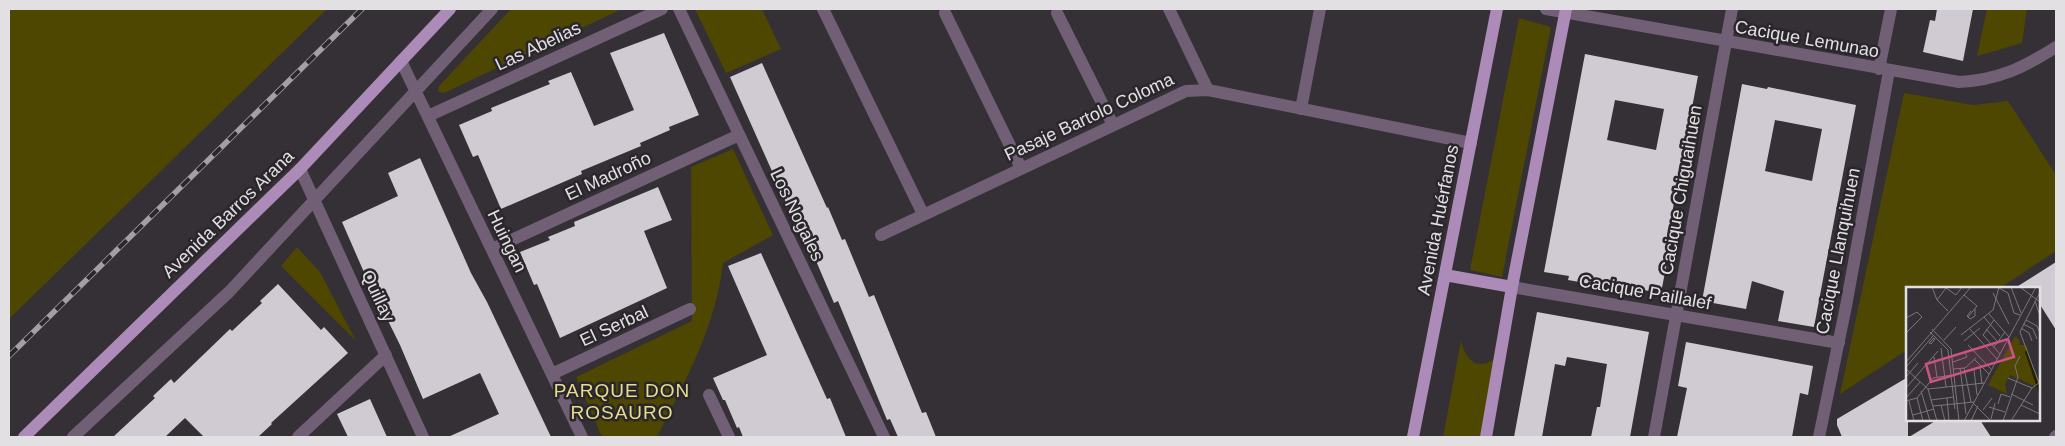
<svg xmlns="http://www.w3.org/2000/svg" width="2065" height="446" viewBox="0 0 2065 446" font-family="Helvetica,sans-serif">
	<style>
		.green { fill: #4e4701 }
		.building { fill: #d0cbd2; fill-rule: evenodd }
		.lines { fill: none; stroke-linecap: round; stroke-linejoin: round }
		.minor { stroke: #705f75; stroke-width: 12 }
		.major { stroke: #ad8bb8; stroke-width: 12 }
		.rail-casing { stroke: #a3a0a4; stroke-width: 5.5 }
		.rail { stroke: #2a262b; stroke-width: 4; stroke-dasharray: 11; stroke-linecap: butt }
		.labels { text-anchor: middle; stroke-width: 5; stroke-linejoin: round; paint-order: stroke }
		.street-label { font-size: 18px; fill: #e2e0e3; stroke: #2a262b }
		.neighbourhood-label { font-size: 19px; letter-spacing: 1px; fill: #e6dd8e; stroke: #2a262b }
		.inset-river { fill: none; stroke: #241f00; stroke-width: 2.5 }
		.inset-road { fill: none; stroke: #7a767b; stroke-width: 1 }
		.view { fill: #cc5484; fill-opacity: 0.15; stroke: #cc5484; stroke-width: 2.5 }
		.inset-edge { fill: none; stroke: #e2e0e3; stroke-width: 2.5 }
	</style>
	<rect width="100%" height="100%" fill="#343035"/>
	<path class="green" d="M9,9H327L9,319Z
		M511,9H622L446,92L442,93L438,91L439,86Z
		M695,9H762L781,49L726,73Z
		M1987,9H2027L2022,43L1977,56Z
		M1519,18L1551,27L1502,277L1470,270Z
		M1904,93L1973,105L2008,101L2056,175V251L2000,288H1908L1907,350L1840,394Z
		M733,149L773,235L723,263C715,329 686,379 657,437H602L576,377L692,321L691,167Z
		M297,247L320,272L356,341L281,266Z
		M1461,341C1466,361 1478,372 1497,357L1485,437H1443Z"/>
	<path class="building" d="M1937,9H1973L1963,61L1923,52L1930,20L1935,21Z
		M664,33L699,115L669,127L670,130L640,143L641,146L581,171L582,174L501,209L478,155L473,157L459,125L492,111L491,108L550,84L548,81L571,72L594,126L634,110L610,53Z
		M1585,54L1698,76L1667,240L1671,241L1661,293L1603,283L1602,286L1568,280L1569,276L1544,272ZM1615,100L1664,109L1656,150L1607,140Z
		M762,63L827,208L828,207L842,240L845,239L869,297L874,295L922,413L926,412L936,437H898L890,419L887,420L838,301L834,303L808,242L805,243L793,216H792L730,77Z
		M1742,84L1767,89L1768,87L1856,105L1814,327L1778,321L1784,291L1752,281L1746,309L1702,301ZM1775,120L1822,129L1812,181L1765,171Z
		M420,158L471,273L487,302L551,437H448L499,414L480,373L423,399L400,345L363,270L342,222L398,196L388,173Z
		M658,187L672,220L644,231L667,288L560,338L537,284L534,285L520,252L550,240L548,237L575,226L574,222Z
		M761,253L827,399L830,398L846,437H743L739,427L737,428L725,400H723L713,378L767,355L728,266Z
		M2056,262V330L2039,303V288H2015Z
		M278,284L321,330L324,327L348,353L271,423L272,424L258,437H204L185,418L165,437H113L155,398L153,396L171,379L174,383L230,329L232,331L262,303L260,301Z
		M1537,312L1649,332L1630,437H1591L1597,407H1600L1607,364L1567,357L1565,366L1555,364L1542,437H1514Z
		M1686,342L1813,366L1808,395L1800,393L1792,437H1677L1687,388L1678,386Z
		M1908,377V437H1842L1837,425V419Z
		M370,399L387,437H348L337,414Z
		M1937,420H1980L1991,437H1909Z"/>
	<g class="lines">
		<path class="minor" d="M679,9L884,437
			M823,9L923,214
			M1169,9L1208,90
			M1546,9L1959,82C1998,80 2023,68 2056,47
			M945,13L1021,168
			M1057,13L1113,125
			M401,61L582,437
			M1879,69L1891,9
			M1301,109L1320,9
			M428,116L662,9
			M300,169L423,437
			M881,235L1186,91L1208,90L1471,143
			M492,249L739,135
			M1512,287L1839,343
			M552,374L690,309
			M709,395L729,437
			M73,437L229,292L492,9
			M298,437L386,355
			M1654,437L1732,9
			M1819,437L1846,306L1889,71
			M2055,437L2056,436"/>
		<path class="major" d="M1445,275L1512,287
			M24,437L300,169L450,9
			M1413,437L1497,9
			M1486,437L1512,287L1566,9"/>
		<defs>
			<path id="rail" d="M9,356L362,9"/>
		</defs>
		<use href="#rail" class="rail-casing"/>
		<use href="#rail" class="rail"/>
	</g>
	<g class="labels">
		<g class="street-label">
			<text transform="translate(1807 39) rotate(10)" y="6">Cacique Lemunao</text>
			<text transform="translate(538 46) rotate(-25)" y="6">Las Abelias</text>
			<text transform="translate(1089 117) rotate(-25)" y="6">Pasaje Bartolo Coloma</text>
			<text transform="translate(608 176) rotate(-25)" y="6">El Madroño</text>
			<text transform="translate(1681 190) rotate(-80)" y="6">Cacique Chiguaihuen</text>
			<text transform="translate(228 214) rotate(-44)" y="6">Avenida Barros Arana</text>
			<text transform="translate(797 215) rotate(64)" y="6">Los Nogales</text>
			<text transform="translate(1438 220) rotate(-79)" y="6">Avenida Huérfanos</text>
			<text transform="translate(507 241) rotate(64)" y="6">Huingan</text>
			<text transform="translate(1838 251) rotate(-79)" y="6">Cacique Llanquihuen</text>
			<text transform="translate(1645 292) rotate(10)" y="6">Cacique Paillalef</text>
			<text transform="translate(378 296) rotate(65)" y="6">Quillay</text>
			<text transform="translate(614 326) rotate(-25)" y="6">El Serbal</text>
		</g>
		<g class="neighbourhood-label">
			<text x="622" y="397">PARQUE DON<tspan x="622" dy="22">ROSAURO</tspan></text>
		</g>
	</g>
	<g transform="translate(1906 287)">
		<rect width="134" height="134" fill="#343035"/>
		<path d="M109,49L114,54L113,58H120L132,95L128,99L104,88L99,97L101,107L82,98Z" fill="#4e4701"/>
		<path class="inset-river" d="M120,64L134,106"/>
		<path class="inset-road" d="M26,0L31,13L42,24M105,0L115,26M114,0L134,15M93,1L102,6L108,26L114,28M87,6L103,37M58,8L71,19L62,30M31,13L40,1L50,8L56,0M129,14L134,29M65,24L61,29L64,32L69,29V22M83,27L103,50M78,30L94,49M0,31L11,25L16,30L0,46M88,33L77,48L94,67M120,33L131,39L134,46M117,37L127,42L131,52M63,41L91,72M115,41L123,46L126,54M26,42L45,62L53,134M80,42L91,54M24,45L42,63L49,122M55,48L87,23L93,0M28,51L29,52L25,57L23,56ZM38,53L50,40M58,54L74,41M62,58L85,82M88,60L99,45M35,61L40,100M28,70L31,90M68,72L83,87M0,75L65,0M47,75L61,70L58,64M0,80L27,49M74,80L76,97M54,81L60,127M58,81L65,115M0,82L22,102L31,134M47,82L59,81L70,71M68,83L71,108M0,90L12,76M102,91L126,101M133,96L114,45L134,5M0,101L32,64M22,102L78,96M15,104L24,134M105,107L127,118M0,111L14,95M11,111L17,134M41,111L43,134M25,113L48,110M0,114L11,111L27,91L46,88M3,114L8,134M67,116L85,134M92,117L95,107L104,110M35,118L39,134M115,118L134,127M27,119L68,115M83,120L99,125M77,123L86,111M7,128L28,122M85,132L89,116M58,134L130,0M65,134L72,119M97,134L112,90L109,79L114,69M105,134L126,101L134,95"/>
		<path class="view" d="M102,52L108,70L25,95L20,77Z"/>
		<rect width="134" height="134" class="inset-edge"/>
	</g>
	<rect width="2065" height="446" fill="none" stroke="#e2e0e3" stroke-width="20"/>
</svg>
